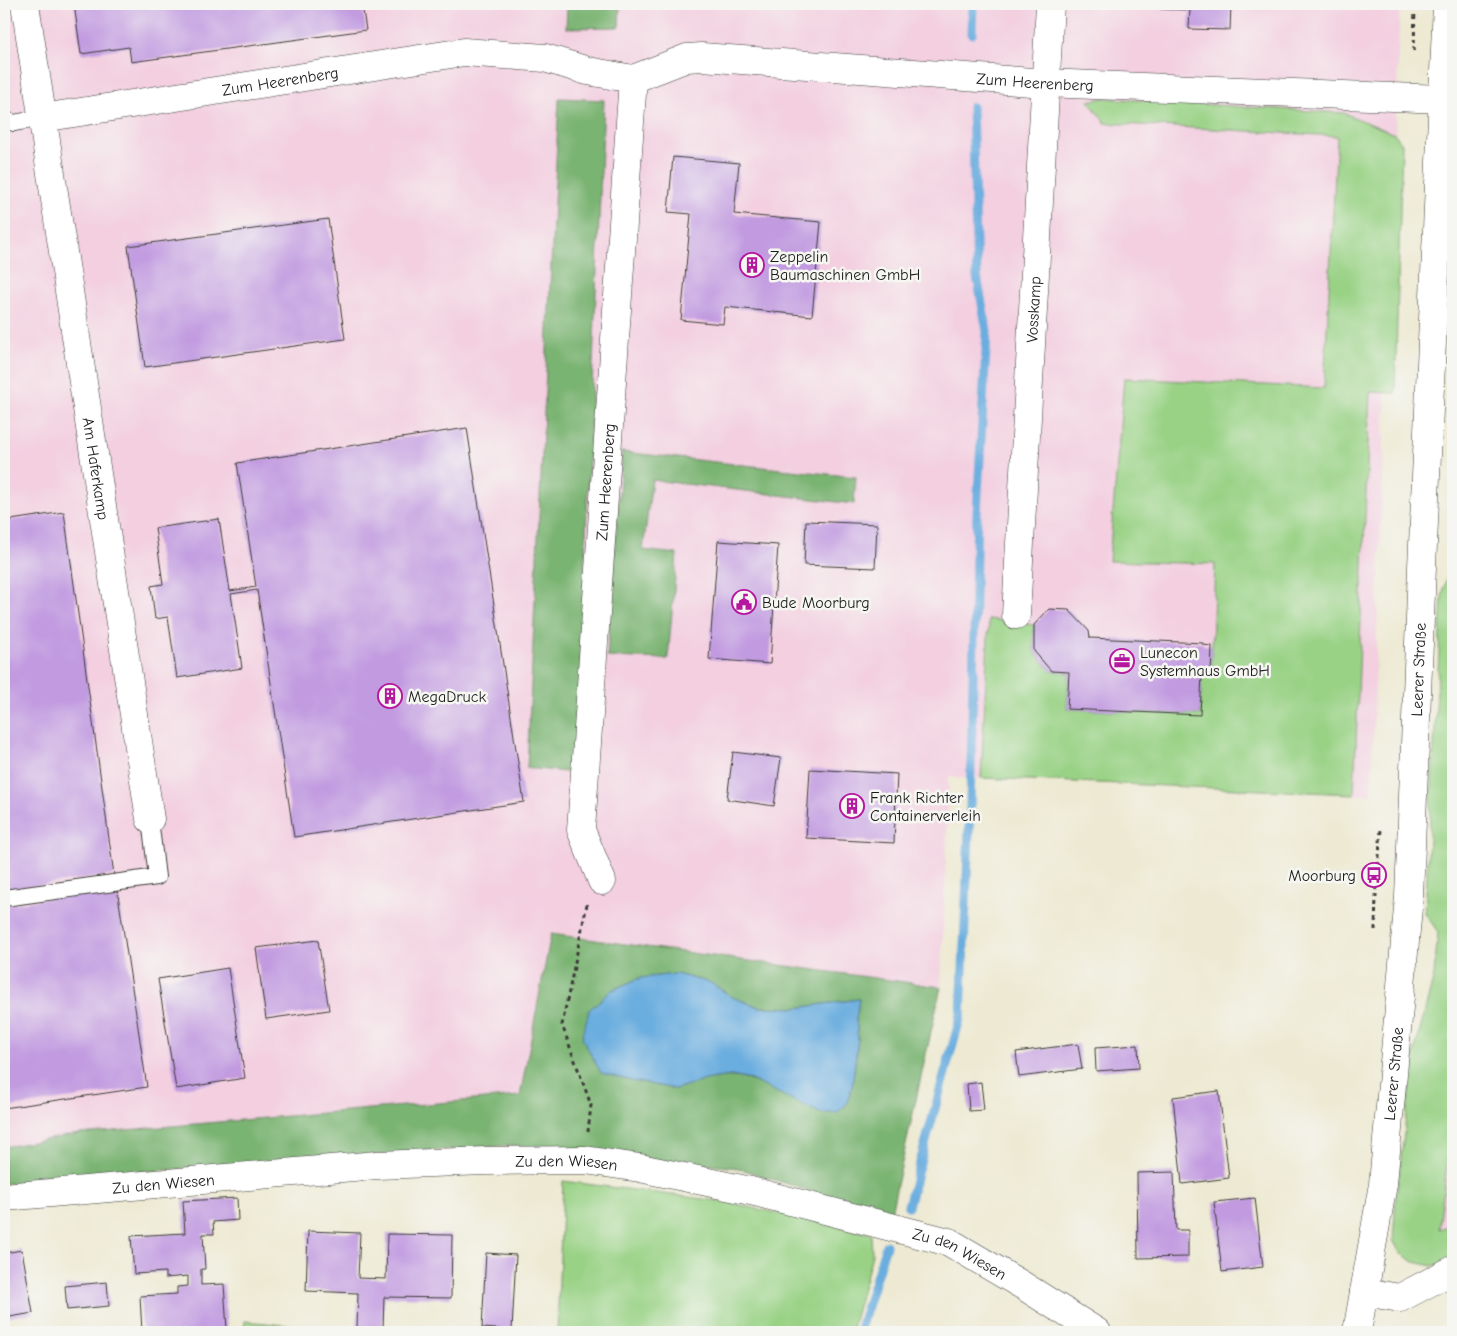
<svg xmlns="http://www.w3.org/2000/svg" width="1457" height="1336" viewBox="0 0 1457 1336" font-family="'Comic Neue',sans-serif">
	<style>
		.built { fill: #f3cfe0 }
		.green { fill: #99d285; stroke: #5a7750 }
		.forest { fill: #7ab472; stroke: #4b6847; fill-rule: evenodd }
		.water { fill: #6aaddf; stroke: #43647e }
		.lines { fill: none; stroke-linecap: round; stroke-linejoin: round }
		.stream { stroke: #6aaddf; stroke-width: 9 }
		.building { fill: #c19ae0 }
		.lane-casing { stroke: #3b3b37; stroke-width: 18 }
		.street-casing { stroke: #3b3b37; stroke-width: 29 }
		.secondary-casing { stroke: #3b3b37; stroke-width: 29 }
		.path { stroke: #3b3b37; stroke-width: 3; stroke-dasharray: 4 4; stroke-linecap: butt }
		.lane { stroke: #fff; stroke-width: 16 }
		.street { stroke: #fff; stroke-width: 28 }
		.secondary { stroke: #fff; stroke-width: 28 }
		.labels { text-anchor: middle; stroke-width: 5; stroke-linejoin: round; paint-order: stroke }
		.street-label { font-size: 16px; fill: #1c1c1c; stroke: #f6f6f2 }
		.poi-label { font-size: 16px; fill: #1c1c1c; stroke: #f6f6f2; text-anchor: start }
	</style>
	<rect width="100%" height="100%" fill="#f6f6f2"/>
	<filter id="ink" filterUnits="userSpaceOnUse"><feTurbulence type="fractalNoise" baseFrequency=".02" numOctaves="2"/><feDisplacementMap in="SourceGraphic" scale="10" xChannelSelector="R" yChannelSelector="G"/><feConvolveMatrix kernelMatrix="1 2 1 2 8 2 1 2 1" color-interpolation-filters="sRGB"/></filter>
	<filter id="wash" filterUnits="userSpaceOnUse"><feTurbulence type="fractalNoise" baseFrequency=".0096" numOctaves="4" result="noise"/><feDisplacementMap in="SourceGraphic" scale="20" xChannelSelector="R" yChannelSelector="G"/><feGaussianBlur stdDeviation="1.12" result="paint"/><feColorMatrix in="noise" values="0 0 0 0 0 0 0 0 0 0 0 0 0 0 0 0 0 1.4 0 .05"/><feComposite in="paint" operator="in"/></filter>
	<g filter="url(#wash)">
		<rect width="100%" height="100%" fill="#ede9d2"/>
		<path class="built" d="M4,4H1400L1371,795L949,777L941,987L656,950L551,934L520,1096L79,1134L4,1147Z
			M1453,1115V1224L1439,1230Z"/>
		<path class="green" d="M1104,98L1344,113L1395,134L1402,144L1395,393L1370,392L1354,794L981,778L989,619L1034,625V651L1051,671L1069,672L1067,709L1200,715L1202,674H1211L1215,564L1109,561L1124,378L1324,388L1337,136L1105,123L1089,101Z
			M1453,550V1115L1439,1229L1453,1224V1258L1433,1266L1414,1262L1400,1253L1393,1240L1396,1197L1414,1054L1434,975L1438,932L1425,913L1442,597Z
			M563,1181L727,1202L871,1234L872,1255L851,1332H557Z
			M245,1321L355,1332H244Z"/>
		<path class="forest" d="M567,4H620L619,27L566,28Z
			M559,98L604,100L576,773L527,768Z
			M622,452L856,477L854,504L652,480L643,550L677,554L668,659L607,657Z
			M551,934L941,987L890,1217L738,1168L511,1145L69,1177L4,1184V1147L79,1134L520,1096ZM676,974L711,983L732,997L759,1007L796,1008L859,999L856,1019L858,1038L852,1087L820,1113C795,1101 759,1079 733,1077C714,1075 693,1084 675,1089L612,990L640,978Z"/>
		<path class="water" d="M676,974L711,983L732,997L759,1007L796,1008L859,999L856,1019L858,1038L852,1087L846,1105L836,1113H820L751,1080L731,1076L710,1079L675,1089L632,1081L601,1073L582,1038L589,1010L612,990L640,978Z"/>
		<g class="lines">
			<path class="stream" d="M972,34L973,4
				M908,1206L961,1015L970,808L977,513L987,331L977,276L972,107
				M859,1332L886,1245"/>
		</g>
		<g id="blocks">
			<path class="building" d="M74,4H362L366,30L131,62L129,47L81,54Z
				M1161,4H1231L1230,30L1189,29L1190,10L1161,9Z
				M673,157L739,163L734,214L821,222L812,316L725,307L723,324L681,320L691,214L668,212Z
				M328,219L345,339L145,367L128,246Z
				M467,428L524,802L294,837L257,590L231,594L242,668L177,678L168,617L155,619L151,586L163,584L155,528L219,519L230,591L256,587L237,463Z
				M64,512L114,875L4,890V521Z
				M806,521L877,524L875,568L804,565Z
				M718,541L778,545L770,664L709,659Z
				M1049,609L1069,610L1089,631L1090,638L1203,643V645L1212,646L1211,675L1202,674L1200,715L1067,709L1069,672L1051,671L1034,651V625Z
				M733,752L781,758L774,806L727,799Z
				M810,769L897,774L894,843L806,838Z
				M117,888L147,1087L4,1108V905Z
				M318,940L329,1010L266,1019L256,948Z
				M228,968L245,1078L176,1089L158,979Z
				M1078,1044L1082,1069L1019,1077L1016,1052Z
				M1138,1045L1139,1068L1096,1071L1095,1048Z
				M981,1082L984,1110L969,1111L967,1084Z
				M1219,1091L1229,1178L1182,1184L1173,1097Z
				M1174,1172L1176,1230H1188V1257L1138,1258L1137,1173Z
				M237,1198L238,1220L213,1222L214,1234H203L205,1269H201V1285L224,1284L227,1330L187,1332H142L140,1296L177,1294V1287L188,1286V1276L165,1278V1272L134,1274L131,1236L185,1233L183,1201Z
				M1255,1198L1263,1267L1222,1272L1214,1202Z
				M308,1231L360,1233L358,1278L386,1279L387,1234L452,1235L451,1298L384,1297L383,1329L357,1328L358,1293L306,1291Z
				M22,1250L33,1313L4,1318V1253Z
				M486,1253L516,1255L512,1330L482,1328Z
				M107,1282L109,1306L67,1310L65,1286Z"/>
		</g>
	</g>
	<g filter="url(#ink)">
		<use href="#blocks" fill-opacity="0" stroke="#3b3b37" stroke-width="1"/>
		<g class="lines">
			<defs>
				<path id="lane" d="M4,119L14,123L42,118
					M4,898L157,877L150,819"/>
				<g id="street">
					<path id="s1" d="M25,4L150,819"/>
					<path id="s2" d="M42,118L464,52L545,58L588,71L633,79L687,58L702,57L1045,83L1442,99"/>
					<path id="s3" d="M1016,615L1050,4"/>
					<path id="s4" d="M602,881L581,830L633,79"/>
					<path id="s5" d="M4,1197L377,1165L486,1161L585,1160L640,1168L751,1191L949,1242L1022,1285L1097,1332"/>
					<path d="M1364,1292L1400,1298L1453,1270"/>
				</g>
				<g id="secondary">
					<path id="s6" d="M1357,1332L1383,1184L1409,897L1422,567L1447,4"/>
				</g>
			</defs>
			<use href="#lane" class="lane-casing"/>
			<use href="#street" class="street-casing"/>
			<use href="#secondary" class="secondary-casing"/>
			<path class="path" d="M1414,51L1415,4
				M587,904L562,1025L591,1105L588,1132
				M1375,930L1376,896L1381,829"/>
			<use href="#lane" class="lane"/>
			<use href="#street" class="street"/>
			<use href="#secondary" class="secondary"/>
		</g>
	</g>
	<defs>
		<symbol id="building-ring" viewBox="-11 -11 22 22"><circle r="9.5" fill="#f6f6f2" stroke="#b5179e" stroke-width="1.5"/><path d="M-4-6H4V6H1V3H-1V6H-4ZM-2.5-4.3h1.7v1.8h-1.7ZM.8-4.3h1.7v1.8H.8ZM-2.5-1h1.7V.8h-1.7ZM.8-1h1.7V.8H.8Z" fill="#b5179e"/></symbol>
		<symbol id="civic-ring" viewBox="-11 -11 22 22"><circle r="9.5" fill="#f6f6f2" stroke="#b5179e" stroke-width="1.5"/><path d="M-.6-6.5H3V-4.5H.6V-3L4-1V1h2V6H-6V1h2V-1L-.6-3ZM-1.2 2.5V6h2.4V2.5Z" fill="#b5179e"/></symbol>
		<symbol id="office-ring" viewBox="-11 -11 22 22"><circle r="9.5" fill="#f6f6f2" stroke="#b5179e" stroke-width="1.5"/><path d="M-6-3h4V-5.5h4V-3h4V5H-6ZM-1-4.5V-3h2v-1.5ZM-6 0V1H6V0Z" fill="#b5179e"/></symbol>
		<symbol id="bus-ring" viewBox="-11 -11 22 22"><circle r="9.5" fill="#f6f6f2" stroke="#b5179e" stroke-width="1.5"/><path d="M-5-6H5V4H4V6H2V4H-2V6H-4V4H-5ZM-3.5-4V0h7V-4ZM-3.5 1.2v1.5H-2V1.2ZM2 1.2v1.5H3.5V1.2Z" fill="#b5179e"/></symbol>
	</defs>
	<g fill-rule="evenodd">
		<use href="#building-ring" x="738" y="251" width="28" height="28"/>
		<use href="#civic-ring" x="730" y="588" width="28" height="28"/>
		<use href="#office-ring" x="1108" y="647" width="28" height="28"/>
		<use href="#building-ring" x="376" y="682" width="28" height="28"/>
		<use href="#building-ring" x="838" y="792" width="28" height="28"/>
		<use href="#bus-ring" x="1360" y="861" width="28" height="28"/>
	</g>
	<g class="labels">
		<g class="street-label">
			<text dy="6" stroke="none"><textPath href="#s2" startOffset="241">Zum Heerenberg</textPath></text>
			<text dy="6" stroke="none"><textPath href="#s2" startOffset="1006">Zum Heerenberg</textPath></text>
			<text dy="6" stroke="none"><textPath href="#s3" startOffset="306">Vosskamp</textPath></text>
			<text dy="6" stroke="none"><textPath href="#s1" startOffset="470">Am Haferkamp</textPath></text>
			<text dy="6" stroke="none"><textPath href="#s4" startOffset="404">Zum Heerenberg</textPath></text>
			<text dy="6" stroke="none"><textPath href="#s6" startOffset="666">Leerer Straße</textPath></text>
			<text dy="6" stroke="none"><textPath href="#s6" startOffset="261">Leerer Straße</textPath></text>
			<text dy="6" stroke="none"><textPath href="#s5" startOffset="564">Zu den Wiesen</textPath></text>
			<text dy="6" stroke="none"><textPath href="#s5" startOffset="160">Zu den Wiesen</textPath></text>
			<text dy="6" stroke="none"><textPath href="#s5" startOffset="970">Zu den Wiesen</textPath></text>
		</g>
		<g class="poi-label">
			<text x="770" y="262">Zeppelin<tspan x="770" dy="18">Baumaschinen GmbH</tspan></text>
			<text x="762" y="608">Bude Moorburg</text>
			<text x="1140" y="658">Lunecon<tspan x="1140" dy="18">Systemhaus GmbH</tspan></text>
			<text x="408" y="702">MegaDruck</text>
			<text x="870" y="803">Frank Richter<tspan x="870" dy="18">Containerverleih</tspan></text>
			<text x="1356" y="881" text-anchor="end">Moorburg</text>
		</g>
	</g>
	<rect width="1457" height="1336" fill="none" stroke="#f6f6f2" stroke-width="20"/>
</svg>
